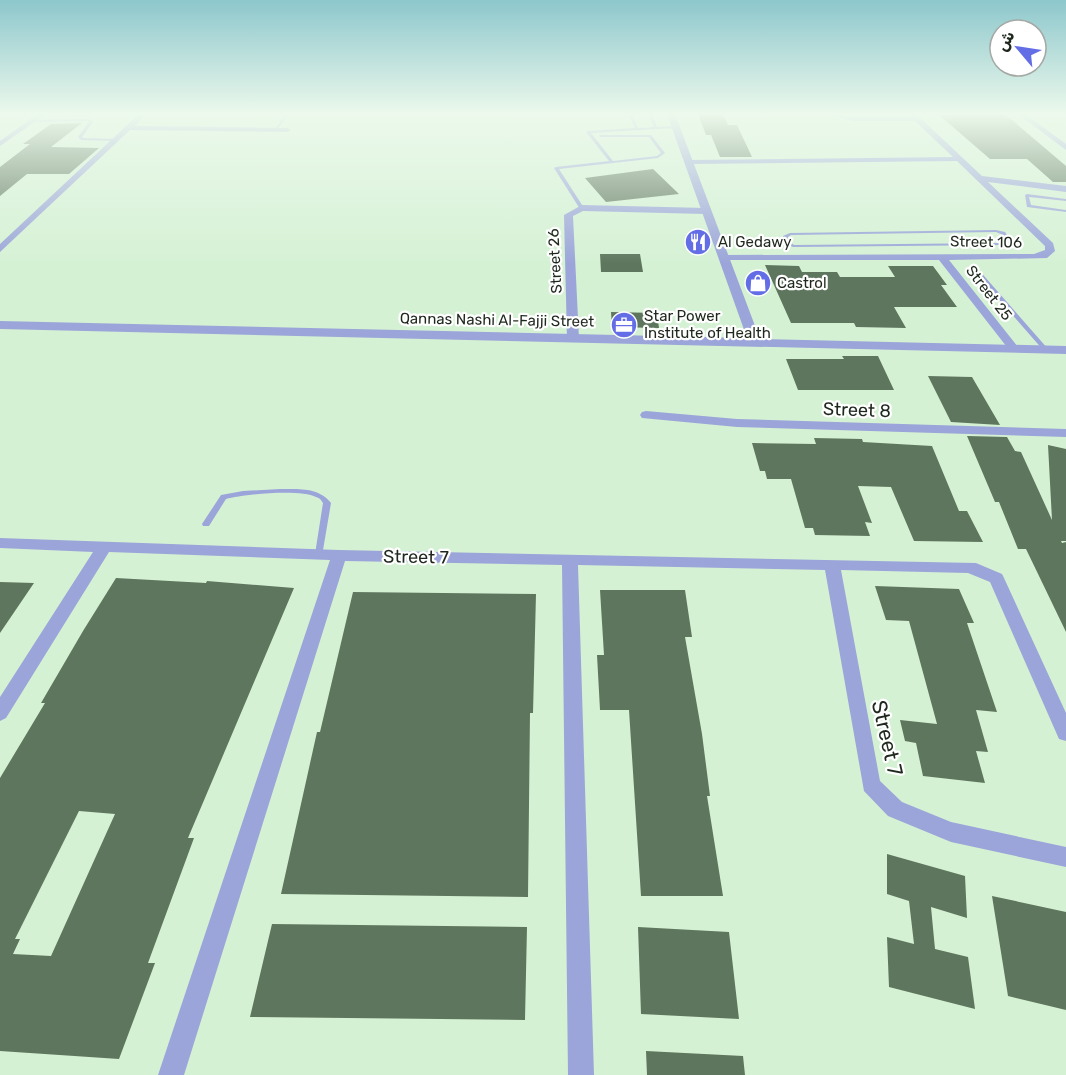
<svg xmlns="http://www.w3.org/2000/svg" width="1066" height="1075" viewBox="0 0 1066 1075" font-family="Rubik,'Noto Naskh Arabic',sans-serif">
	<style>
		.building { fill: #5e765d; fill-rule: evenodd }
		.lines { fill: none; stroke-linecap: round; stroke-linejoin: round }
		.service { fill: #9ba5d9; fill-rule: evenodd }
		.minor { fill: #9ba5d9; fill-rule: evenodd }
		.tertiary { fill: #9ba5d9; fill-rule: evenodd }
		.labels { text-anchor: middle; stroke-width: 4.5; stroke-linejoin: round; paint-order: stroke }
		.far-poi-label { font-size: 15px; fill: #1e281d; stroke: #fff; text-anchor: start }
		.far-street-label { font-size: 15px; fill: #1e281d; stroke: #fff }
		.street-label { font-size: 18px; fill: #1e281d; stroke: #fff }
		.near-street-label { font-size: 21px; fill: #1e281d; stroke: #fff }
	</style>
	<rect width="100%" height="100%" fill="#d5f1d4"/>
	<path class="building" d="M698,114H723L728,125H737L752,157H720L711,135H706Z
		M938,114H1005L1066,166V182H1053L1027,159H990Z
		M82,123L51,147L99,148L69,174H27L0,196V167L30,144H23L51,124Z
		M653,169L679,194L606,202L585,178Z
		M600,254H640L643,272H601Z
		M765,265L799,266L802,272H837L840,277H895L888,266H933L947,285H941L957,307H894L906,328L856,327L854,323H791Z
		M611,312L657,313L659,328L612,327Z
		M842,356H878L894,390H798L786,359H844Z
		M928,376L972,377L1000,425L951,422Z
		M967,436L1007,437L1015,451L1021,452L1052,520L1048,445L1066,449V541H1061L1062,543L1066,542V632L1026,549H1018L999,502H995Z
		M814,438L862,439L863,442L932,446L959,511H967L983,542L914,541L891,487L858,486L872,523L865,522L870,536L815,535L813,528H805L791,479H767L765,471H760L752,443L816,444Z
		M116,578L206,583L207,581L294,588L188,838H194L148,963H155L119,1059L0,1051V778L45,703H41L83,631ZM79,811L115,814L51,956L13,954L20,939H15Z
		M0,582L34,583L0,633Z
		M875,586L959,589L974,623H967L997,712L976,710L988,752L976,751L985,783L923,776L916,743L905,741L900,720L937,724L909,621L886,620Z
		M600,590H685L692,637H685L702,734L710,796H707L723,896H641L629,710H600L597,655H604Z
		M353,592L536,594L533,713H530L528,897L281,894L317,732H320Z
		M887,854L965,876L967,918L931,907L935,949L968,957L975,1009L889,987L887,937L914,944L909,901L887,894Z
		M992,896L1066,912V1010L1008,996Z
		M272,924L527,927L525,1020L250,1017Z
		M638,927L729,932L739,1019L641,1014Z
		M646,1051L743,1056L745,1075H647Z"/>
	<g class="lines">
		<path class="service" d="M285,114H289L276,131H274Z
			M628,114H632L638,128L654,127L648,114H652L657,127L675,126L677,127L675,128L591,133L613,161L657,156L661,153L649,137H600L599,135H651L665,153L658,158L559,169L584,208L580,209L554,168L556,167L609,161L586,132L588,131L635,128Z
			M89,119L93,122L82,137L83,138L116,139L117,141L81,140L78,137L89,122L88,121L33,122L31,121L33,120Z
			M1027,194L1066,199V201L1029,197L1031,205L1066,210V212L1027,207L1025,195Z
			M996,230L1005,232L1011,241L1005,245L793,247L786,244L783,236L790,233ZM996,232L1001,234L1006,241L1004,243L794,245L790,242L788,237L791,235Z
			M974,269H978L1048,349V351H1044L974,271Z
			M280,489C298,489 319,487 331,503L322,556L319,557L315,554L323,503C321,500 320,498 316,497C301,489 244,494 226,499L209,526H203L202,524L221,495L243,491Z"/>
		<path class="minor" d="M38,114H46L0,146V141Z
			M139,114H146L135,126L287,128L291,130L287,132L130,130L0,252V244Z
			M827,114L852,117H911L909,114H916L982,176L1066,186V192L988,182L1053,243L1055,251L1047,258L949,260L1018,347V351H1010L939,260H721L719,258L724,255L1034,254L1045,250V246L957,161L688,164L684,162L688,160L953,157L915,121H852Z
			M1018,114H1025L1066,144V150Z
			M582,205L706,208L710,211L706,214L583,211L573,216L579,339L573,342L567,339L564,215Z
			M646,411L737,419L1066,429V437L737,427L642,418L640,415L642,412Z
			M0,538L339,550L976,563L1002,574L1004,578L1066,713V741L1059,739L990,582L968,573L841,570L880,781L902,802L951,822L1066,847V867L951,842L888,816L864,791L825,570L578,565L594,1075H568L562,565L345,561L184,1075H158L330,560L109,552L6,718L0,721V697L93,552L0,548Z"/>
		<path class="tertiary" d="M667,114H675L760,339L1066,346V354L0,329V321L747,338Z"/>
	</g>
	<linearGradient id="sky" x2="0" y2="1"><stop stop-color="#8dc7cc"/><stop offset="0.43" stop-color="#ecf9ec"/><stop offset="1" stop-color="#ecf9ec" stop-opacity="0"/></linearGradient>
	<rect width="1066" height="264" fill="url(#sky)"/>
	<defs>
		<symbol id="restaurant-disc" viewBox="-11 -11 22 22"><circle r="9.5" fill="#636ee6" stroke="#fff"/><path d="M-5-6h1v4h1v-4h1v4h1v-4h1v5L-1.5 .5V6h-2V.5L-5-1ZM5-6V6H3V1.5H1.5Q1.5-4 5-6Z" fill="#fff"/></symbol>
		<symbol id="shop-disc" viewBox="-11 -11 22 22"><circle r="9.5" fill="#636ee6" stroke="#fff"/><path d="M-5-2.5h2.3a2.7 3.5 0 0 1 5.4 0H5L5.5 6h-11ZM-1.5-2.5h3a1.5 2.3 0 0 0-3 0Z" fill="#fff"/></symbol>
		<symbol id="office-disc" viewBox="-11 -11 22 22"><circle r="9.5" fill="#636ee6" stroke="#fff"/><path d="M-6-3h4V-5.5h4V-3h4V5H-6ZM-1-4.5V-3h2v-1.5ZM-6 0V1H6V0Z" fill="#fff"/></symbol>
	</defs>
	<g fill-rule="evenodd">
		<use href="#restaurant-disc" x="683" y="227" width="30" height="30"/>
		<use href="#shop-disc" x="743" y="268" width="30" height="30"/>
		<use href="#office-disc" x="609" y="310" width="30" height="30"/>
	</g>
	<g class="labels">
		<g class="far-poi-label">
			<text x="718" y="247">Al Gedawy</text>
			<text x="777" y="288">Castrol</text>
			<text x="644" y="321">Star Power<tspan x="644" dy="17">Institute of Health</tspan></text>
		</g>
		<g class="far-street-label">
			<text transform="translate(986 242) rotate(1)" y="5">Street 106</text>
			<text transform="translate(555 261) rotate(-93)" y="5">Street 26</text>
			<text transform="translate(989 293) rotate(52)" y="5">Street 25</text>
			<text transform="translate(497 320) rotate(1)" y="5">Qannas Nashi Al-Fajji Street</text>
		</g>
		<g class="street-label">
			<text transform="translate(857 410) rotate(2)" y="6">Street 8</text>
			<text transform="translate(416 557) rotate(1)" y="6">Street 7</text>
		</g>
		<g class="near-street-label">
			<text transform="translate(887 738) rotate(77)" y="7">Street 7</text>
		</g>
	</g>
	<g transform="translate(1018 48) rotate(299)"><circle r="28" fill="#ffffff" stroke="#a5a9a5" stroke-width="1.5"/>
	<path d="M0-4.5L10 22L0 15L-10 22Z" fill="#636ee6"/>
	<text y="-9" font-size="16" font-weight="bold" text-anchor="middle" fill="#1e281d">ش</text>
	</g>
</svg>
